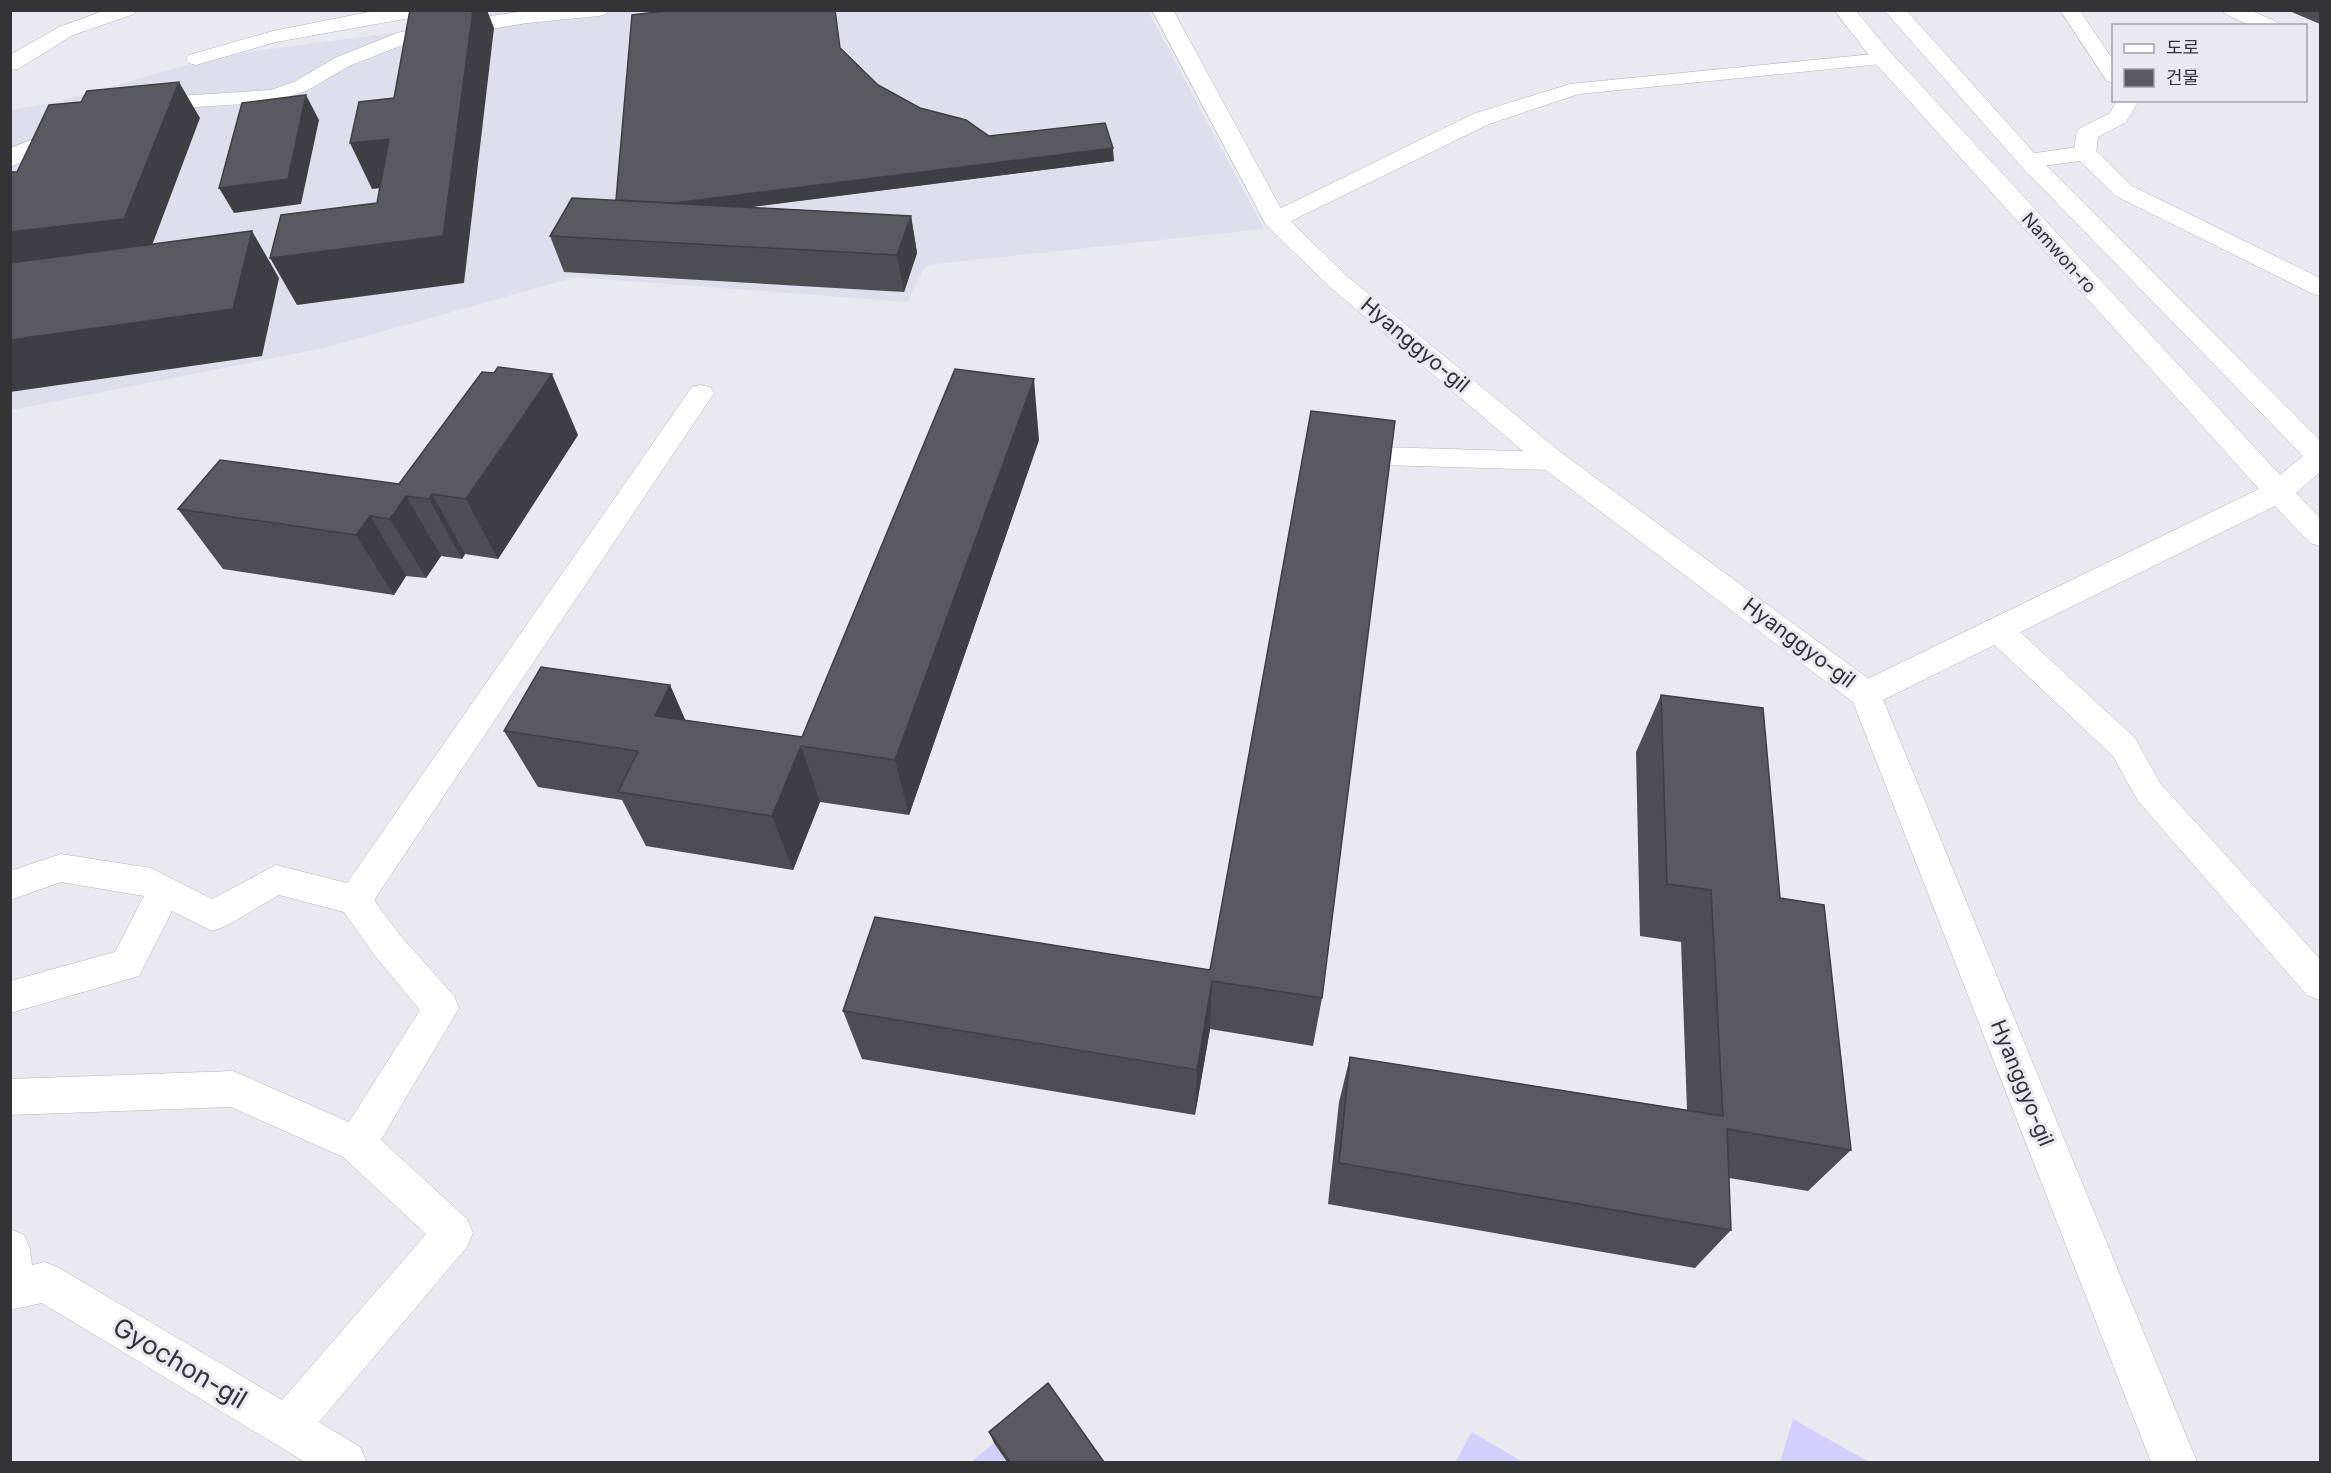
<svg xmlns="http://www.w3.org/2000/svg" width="2331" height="1473" viewBox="0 0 2331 1473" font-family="Inter,'Noto Sans KR',sans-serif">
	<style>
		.built { fill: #dedeec }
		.green { fill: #d4d0fd }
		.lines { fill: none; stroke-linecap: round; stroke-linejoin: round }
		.service-casing { stroke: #b5b5bc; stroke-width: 1 }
		.minor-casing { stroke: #b5b5bc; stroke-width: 1 }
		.tertiary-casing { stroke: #b5b5bc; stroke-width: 1 }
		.service { fill: #fff; fill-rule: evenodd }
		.minor { fill: #fff; fill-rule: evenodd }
		.tertiary { fill: #fff; fill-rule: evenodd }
		.wall { fill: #4d4d52 }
		.shaded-wall { fill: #3f3e42 }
		.building { fill: #5a595f; stroke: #3f3e42; stroke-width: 1.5 }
		.labels { text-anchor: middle; stroke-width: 6; stroke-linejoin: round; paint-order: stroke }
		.far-street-label { font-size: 18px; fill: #343436; stroke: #eae9f0 }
		.street-label { font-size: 21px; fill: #343436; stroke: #eae9f0 }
		.near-street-label { font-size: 26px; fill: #343436; stroke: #eae9f0 }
	</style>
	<rect width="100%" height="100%" fill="#eae9f0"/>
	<path class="built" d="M498,11H1148L1264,229L926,265L907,302L575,277L324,348L11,410V110L57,102L219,56L436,27Z"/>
	<path class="green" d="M1793,1419L1869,1462H1780Z
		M1472,1432L1523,1462H1455Z
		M994,1443L1007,1462H971Z"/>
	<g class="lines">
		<defs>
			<path id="service" d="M379,10H430L428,14L421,16L276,42L196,65L189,63L186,59L189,55L273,31Z
				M533,10H608L606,14L599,16L527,23L410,42L349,66L308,90L274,102L179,108L148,113L141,111L137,107L141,103L179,96L271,90L294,82L335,58L397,33L436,24Z
				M2060,10H2079L2114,61V83L2107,81Z
				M2223,10H2250L2277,22L2280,26H2252L2225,14Z
				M1884,53L1891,55L1894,59L1891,63L1579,94L1489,124L1283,225L1275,227L1267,225L1263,220L1267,215L1473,114L1570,84Z
				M2115,100H2136L2137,104L2126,122L2098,137L2096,153L2093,158L2085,160L2077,158L2074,153L2076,134L2079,129L2110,113L2115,104Z
				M66,126L74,127L77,132L74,137L10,167L11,148Z
				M701,385L710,387L714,393L710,399L374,900L399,934L454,996L459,1008L381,1140L467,1219L473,1233L467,1247L319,1422L360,1447L367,1462H305L42,1303L10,1310V1229L24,1235L30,1249L32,1265L45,1262L59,1268L282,1400L426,1234L343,1157L231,1107L10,1115V1079L233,1071L349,1122L420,1010L375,956L344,912L279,895L224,927L212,931L172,911L139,976L10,1013V981L115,952L144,896L61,882L10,900V871L61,854L151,868L212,899L276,865L347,883L692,387Z
				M1347,446L1553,452L1563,454L1566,461L1563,468L1553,470L1347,464L1338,461L1334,455L1338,449Z
				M1997,618L2008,621L2135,738L2160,783L2320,959V1000L2307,995L2138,801L2113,756L1986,637L1982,629L1986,621Z"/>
			<path id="minor" d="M106,10H137L134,14L73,35L18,69L10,70V55L59,27Z
				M1152,10H1173L1285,216L1348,277L1563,454L1877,685L2197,1462H2151L1853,702L1543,468L1330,287L1266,225Z
				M2085,146L2093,148L2132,186L2320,278V296L2311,293L2116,196L2080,161L2029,168L2021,166L2017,161L2021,156L2029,154Z"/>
			<path id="tertiary" d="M1834,10H1855L1892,54L2280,475L2303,456L2021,166L1884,10H1906L2037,156L2320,440V472L2296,493L2320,518V546L2310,543L2275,506L1877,703L1866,707L1855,703L1850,694L1855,685L2259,489L1876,64Z"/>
		</defs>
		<use href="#service" class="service-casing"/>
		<use href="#minor" class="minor-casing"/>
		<use href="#tertiary" class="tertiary-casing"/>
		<use href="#service" class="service"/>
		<use href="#minor" class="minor"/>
		<use href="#tertiary" class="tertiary"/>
	</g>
	<path class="wall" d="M2287,10H2320V24Z
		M841,48L878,85L920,108L989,136L1114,161L748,207L911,216L917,253L904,292L564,272L550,236L616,200Z
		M578,435L498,559L465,554L462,559L441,556L426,578L406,576L394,595L223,569L178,509L399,484Z
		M1039,440L909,815L820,802L793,870L646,846L622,800L538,787L504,731L670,685L685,720L802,737Z
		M1661,695L1780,898L1851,1150L1808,1191L1729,1178L1731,1230L1695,1268L1328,1204L1339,1102L1350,1057L1687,1110L1681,942L1640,936L1636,752Z
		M875,917L1322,998L1313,1046L1210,1029L1195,1115L862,1059L843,1011Z
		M989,1432L1104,1462H1007L994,1443Z"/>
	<path class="shaded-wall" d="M473,10H487L494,28L464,283L297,305L270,258L443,236Z
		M179,82L200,118L148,256L10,272V232Z
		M306,95L319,120L301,204L234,213L219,188Z
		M389,139L410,185L372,189L350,143Z
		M1113,148L1114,161L619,224L615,211Z
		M911,216L917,253L904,292L897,255Z
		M252,231L279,278L262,356L10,392V340Z
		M552,374L578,435L498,559L466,499Z
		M1034,379L1039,440L909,815L895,760Z
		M432,494L465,554L462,559L429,499Z
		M406,496L441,556L426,578L390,519Z
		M370,516L406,576L394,595L356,535Z
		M670,685L695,742L655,716Z
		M801,746L820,802L793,870L772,816Z
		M1212,981L1210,1029L1195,1115L1197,1070Z"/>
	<path class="building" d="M410,10H473L443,236L270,258L281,215L377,203L389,139L350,143L359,102L394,98Z
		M674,10H835L840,48L878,85L920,108L966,120L989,136L1105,123L1113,148L674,203L616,200L632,15Z
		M179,82L124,219L10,232V172H17L49,105L81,102L87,91Z
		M306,95L288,179L219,188L242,103Z
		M572,198L911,216L897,255L550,236Z
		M252,231L233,309L10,340V263Z
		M498,367L552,374L466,499L432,494L429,499L406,496L390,519L370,516L356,535L178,509L220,460L399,484L482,372L494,373Z
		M955,369L1034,379L895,760L801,746L772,816L618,792L638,751L504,731L541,667L670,685L655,716L802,737Z
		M1311,411L1395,421L1322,998L1212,981L1197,1070L843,1011L875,917L1210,970Z
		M1661,695L1763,708L1780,898L1824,905L1851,1150L1727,1129L1731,1230L1339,1163L1350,1057L1723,1116L1711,890L1667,884Z
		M1048,1383L1104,1462H1010L989,1432Z"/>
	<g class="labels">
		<g class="far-street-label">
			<text transform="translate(2059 253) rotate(48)" y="6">Namwon-ro</text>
		</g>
		<g class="street-label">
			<text transform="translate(1415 345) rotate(40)" y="7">Hyanggyo-gil</text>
			<text transform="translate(1799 643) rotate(37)" y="7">Hyanggyo-gil</text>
			<text transform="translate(2022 1083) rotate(68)" y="7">Hyanggyo-gil</text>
		</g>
		<g class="near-street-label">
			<text transform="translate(180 1363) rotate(31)" y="9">Gyochon-gil</text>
		</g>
	</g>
	<rect width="2331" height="1473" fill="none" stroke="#343436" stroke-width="24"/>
	<rect x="2112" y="24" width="195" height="78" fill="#eae9f0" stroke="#a1a1a6" stroke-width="1.5"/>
	<rect x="2124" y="44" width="30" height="9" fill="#ffffff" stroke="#a1a1a6" stroke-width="1.5"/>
	<text x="2166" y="54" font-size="18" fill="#343436">도로</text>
	<rect x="2124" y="69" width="30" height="18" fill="#5a595f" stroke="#a1a1a6" stroke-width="1.5"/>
	<text x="2166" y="84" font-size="18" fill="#343436">건물</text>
</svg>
